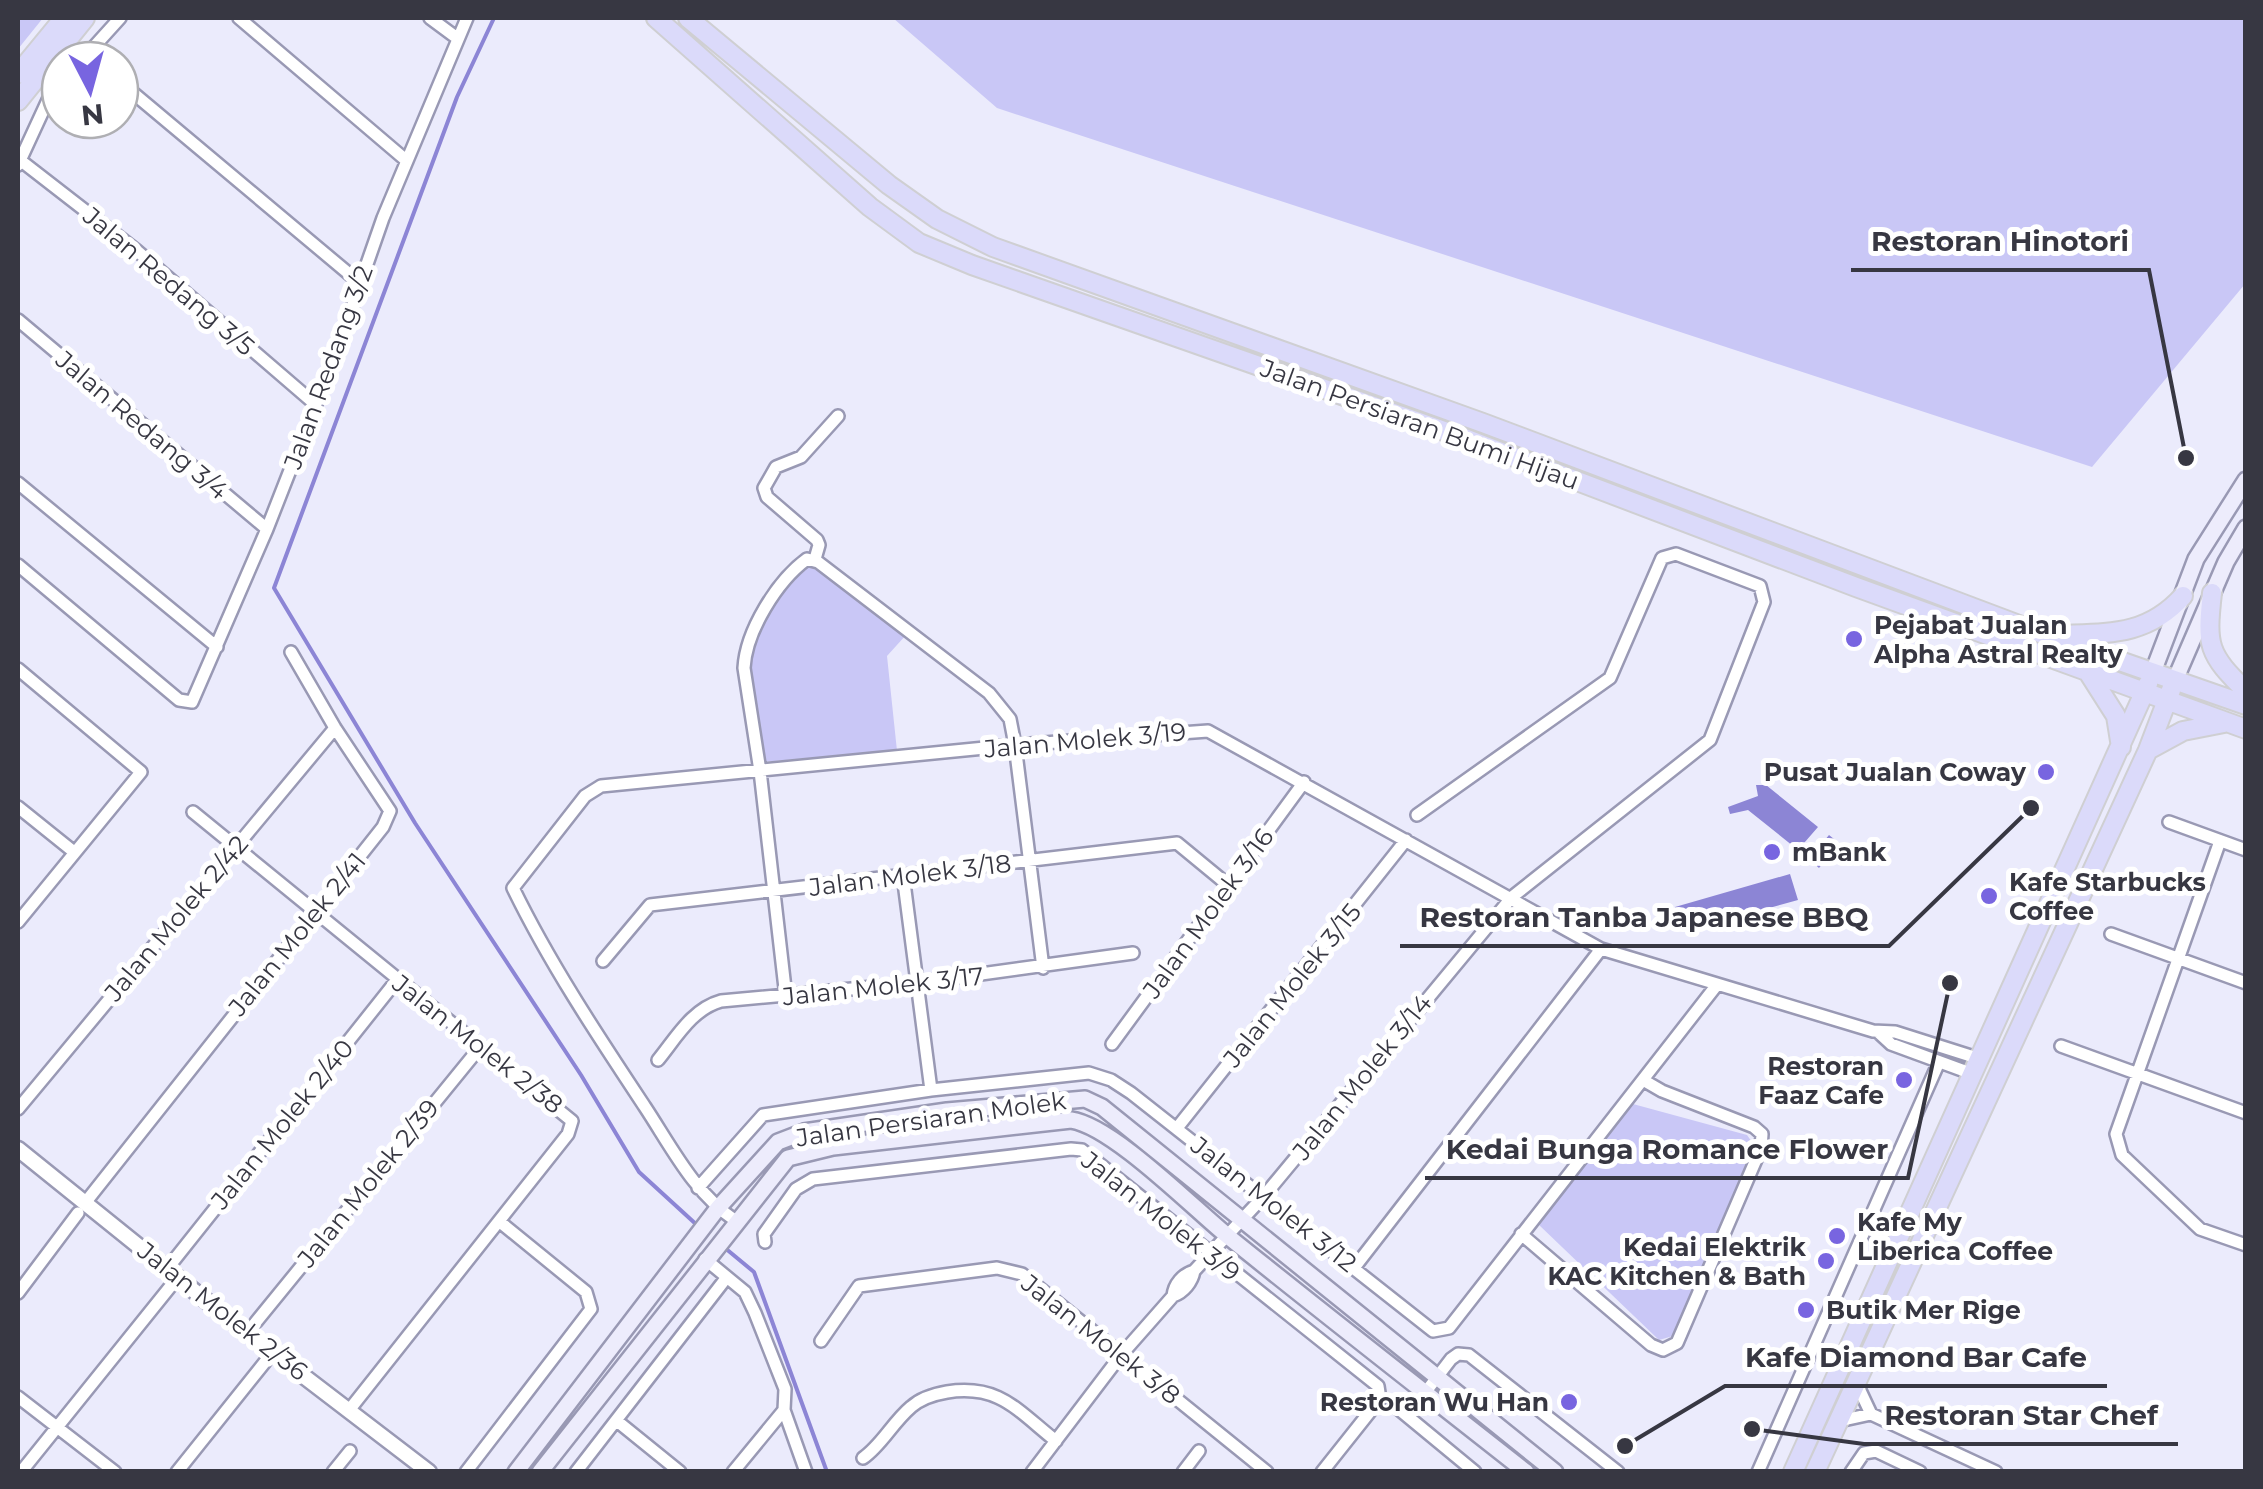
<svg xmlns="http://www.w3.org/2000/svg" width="2263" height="1489" viewBox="0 0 2263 1489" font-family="Montserrat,sans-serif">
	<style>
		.green { fill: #c9c7f6 }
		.water { fill: #8c85d5 }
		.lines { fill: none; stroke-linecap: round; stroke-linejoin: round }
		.stream { stroke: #8c85d5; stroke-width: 4 }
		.minor-casing { stroke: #9999b4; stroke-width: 16 }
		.tertiary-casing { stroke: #9999b4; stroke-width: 19 }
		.secondary-casing { stroke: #9999b4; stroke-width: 20 }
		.primary-casing { stroke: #cfcfd2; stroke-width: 22 }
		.minor { stroke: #fff; stroke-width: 11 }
		.tertiary { stroke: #fff; stroke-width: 14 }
		.secondary { stroke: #edecfc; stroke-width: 15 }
		.primary { stroke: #dbdafa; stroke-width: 18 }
		.poi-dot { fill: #7865e0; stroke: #fff; stroke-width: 4 }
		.labels { text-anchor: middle; stroke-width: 10; stroke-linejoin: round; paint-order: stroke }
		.street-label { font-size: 25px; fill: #373742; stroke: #fff }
		.poi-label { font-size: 25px; font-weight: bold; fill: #373742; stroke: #fff; text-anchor: start }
		.leader { fill: none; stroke: #373742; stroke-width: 4 }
		.callout-dot { fill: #373742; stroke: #fff; stroke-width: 4 }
		.callout-label { font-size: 28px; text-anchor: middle; font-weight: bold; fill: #373742; stroke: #fff; stroke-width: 10; stroke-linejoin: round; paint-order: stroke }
	</style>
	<rect width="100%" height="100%" fill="#ebebfc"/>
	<path class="green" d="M18,18H43L18,49Z
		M893,18H2245V284L2092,467L997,108Z
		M811,564L906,635L887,656L897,751L762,762L749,663L754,637L771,608L802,567Z
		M1633,1104L1747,1135L1754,1145L1673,1336L1659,1340L1538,1224Z"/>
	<path class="water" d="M1756,785H1766L1818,827L1798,850L1748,810L1730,814L1728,807L1758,796Z
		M1829,835L1839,843L1819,868L1809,859Z
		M1790,874L1798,900L1708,925L1679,920L1675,907Z"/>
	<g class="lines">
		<path class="stream" d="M494,18L457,97L274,588L415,823L581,1075L639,1172L698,1226
			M725,1248L754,1272L827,1472"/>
		<defs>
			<path id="minor" d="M239,18L407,161
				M430,18L457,38
				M82,60L120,18
				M120,82L360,283
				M20,160L136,250L315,404
				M18,165L48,100L60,86
				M18,320L267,529
				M18,483L217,647
				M815,559L819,545L817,540L767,497L764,488L776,467L801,457L838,416
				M18,565L179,700L192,702L267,529L336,353L383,218L467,18
				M18,669L141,772L18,922
				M18,807L74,852
				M193,812L572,1121L568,1134L350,1409
				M2169,822L2246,850
				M2220,841L2116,1134L2122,1155L2200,1229L2246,1245
				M903,875L931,1090
				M2111,934L2246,983
				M603,961L650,905L1177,843L1228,885
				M786,997L760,771L744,668C746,631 777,581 807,559L818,562L989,693L1010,719L1015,745L1043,968
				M1878,1032L1891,1044L1970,1073
				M1112,1044L1304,782
				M2061,1046L2246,1113
				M658,1060C676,1038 692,1009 721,1001L916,983L1133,953
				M18,1109L335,728
				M1177,1128L1406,840
				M698,1188L763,1115L931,1090L1089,1073L1111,1080L1131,1093L1433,1331L1449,1328L1716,986
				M85,1203L383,827L390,811L335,728L291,652
				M736,1221C694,1193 672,1148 645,1107C598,1036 550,964 513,888L585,796L601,786L1015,745L1208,731L1601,949L1873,1031L1895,1032L1977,1058
				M1521,1234L1651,1345L1663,1350L1677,1343L1761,1148L1762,1134L1754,1127L1662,1091L1643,1080
				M765,1242L764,1234L796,1189L813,1179L1071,1149L1082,1150L1378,1386L1380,1399L1322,1472
				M705,1259L745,1292L755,1313L785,1389L784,1410L806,1472
				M1354,1268L1601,949
				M167,1269L397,980
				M18,1293L78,1213
				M1173,1296C1184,1292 1192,1282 1194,1271L1264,1196L1512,897L1710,740L1764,602L1760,586L1676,554L1662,558L1610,678L1417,815
				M256,1322L481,1046
				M821,1341L859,1286L997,1268L1022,1274L1267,1472
				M1856,1382L1871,1414
				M18,1397L115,1472
				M1395,1406L1475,1472
				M1408,1415L1451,1359L1458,1354L1469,1355L1618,1472
				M617,1421L680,1472
				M1839,1421L1871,1414L1996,1472
				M863,1458C881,1446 893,1422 911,1407C920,1399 935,1394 947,1392C999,1384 1017,1410 1056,1441
				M21,1472L178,1277
				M177,1472L265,1362
				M333,1472L350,1451
				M466,1472L591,1309L586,1292L500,1222
				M576,1472L727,1277
				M733,1472L784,1410
				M1032,1472L1121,1355L1173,1296C1174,1284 1183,1274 1194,1271
				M1183,1472L1199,1451
				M1758,1472L1939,1062
				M1851,1472L1864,1453L1876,1451L1920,1472"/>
			<path id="tertiary" d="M18,1149L229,1319L429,1472"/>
			<path id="secondary" d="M2153,672L2196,559L2246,480
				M2175,680L2226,562L2246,528
				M516,1472L718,1208L778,1142L804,1132L947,1111L1085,1099L1102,1107L1555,1472
				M540,1472L788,1158L833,1147L1071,1120C1113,1126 1194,1209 1230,1238C1328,1317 1427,1394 1526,1472"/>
			<path id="primary" d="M656,18L870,207L919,243L972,265L1464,438L1856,587L2246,729
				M688,18L889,185L937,219L993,247L1483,423L2048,636L2246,705
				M18,74L64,18
				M18,101L85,18
				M2212,593C2206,646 2208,654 2246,691
				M2059,635C2109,633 2147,636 2183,596
				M2088,672L2116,716L2121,747
				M2148,750L2183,731L2224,723
				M1793,1472L2148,684
				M1815,1472L2148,750L2171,690"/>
		</defs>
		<use href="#minor" class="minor-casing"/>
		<use href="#tertiary" class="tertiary-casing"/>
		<use href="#secondary" class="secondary-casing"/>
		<use href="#primary" class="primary-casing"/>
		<use href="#minor" class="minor"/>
		<use href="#tertiary" class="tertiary"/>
		<use href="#secondary" class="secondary"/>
		<use href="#primary" class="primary"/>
	</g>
	<g class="poi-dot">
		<circle cx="1854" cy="639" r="10"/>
		<circle cx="2046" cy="772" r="10"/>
		<circle cx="1772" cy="852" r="10"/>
		<circle cx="1989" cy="896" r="10"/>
		<circle cx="1904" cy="1080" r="10"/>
		<circle cx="1837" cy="1236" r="10"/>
		<circle cx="1826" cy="1261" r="10"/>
		<circle cx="1806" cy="1310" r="10"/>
		<circle cx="1569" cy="1402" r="10"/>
	</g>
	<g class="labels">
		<g class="street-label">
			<text transform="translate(169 281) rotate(40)" y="9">Jalan Redang 3/5</text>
			<text transform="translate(328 367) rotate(-70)" y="9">Jalan Redang 3/2</text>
			<text transform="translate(1420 424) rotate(20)" y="9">Jalan Persiaran Bumi Hijau</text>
			<text transform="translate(142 425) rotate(40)" y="9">Jalan Redang 3/4</text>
			<text transform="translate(1085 740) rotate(-5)" y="9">Jalan Molek 3/19</text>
			<text transform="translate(910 875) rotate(-7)" y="9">Jalan Molek 3/18</text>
			<text transform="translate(1208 913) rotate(-54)" y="9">Jalan Molek 3/16</text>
			<text transform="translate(176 918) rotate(-50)" y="9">Jalan Molek 2/42</text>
			<text transform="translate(297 934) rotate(-51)" y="9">Jalan Molek 2/41</text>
			<text transform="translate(1292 985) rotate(-51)" y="9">Jalan Molek 3/15</text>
			<text transform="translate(883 986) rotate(-6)" y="9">Jalan Molek 3/17</text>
			<text transform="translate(478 1044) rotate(38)" y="9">Jalan Molek 2/38</text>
			<text transform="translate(1362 1077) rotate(-51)" y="9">Jalan Molek 3/14</text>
			<text transform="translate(931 1119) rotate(-8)" y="9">Jalan Persiaran Molek</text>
			<text transform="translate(282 1124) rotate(-51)" y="9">Jalan Molek 2/40</text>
			<text transform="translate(368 1183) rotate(-51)" y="9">Jalan Molek 2/39</text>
			<text transform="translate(1274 1204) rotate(38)" y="9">Jalan Molek 3/12</text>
			<text transform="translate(1161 1216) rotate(38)" y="9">Jalan Molek 3/9</text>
			<text transform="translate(223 1311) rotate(38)" y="9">Jalan Molek 2/36</text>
			<text transform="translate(1101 1339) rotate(38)" y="9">Jalan Molek 3/8</text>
		</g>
		<g class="poi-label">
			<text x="1874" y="634">Pejabat Jualan<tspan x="1874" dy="29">Alpha Astral Realty</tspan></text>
			<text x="2026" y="781" text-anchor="end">Pusat Jualan Coway</text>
			<text x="1792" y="861">mBank</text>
			<text x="2009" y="891">Kafe Starbucks<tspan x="2009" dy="29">Coffee</tspan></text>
			<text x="1884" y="1075" text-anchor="end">Restoran<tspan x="1884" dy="29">Faaz Cafe</tspan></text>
			<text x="1857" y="1231">Kafe My<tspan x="1857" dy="29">Liberica Coffee</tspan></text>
			<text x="1806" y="1256" text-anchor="end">Kedai Elektrik<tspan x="1806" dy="29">KAC Kitchen &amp; Bath</tspan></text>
			<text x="1826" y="1319">Butik Mer Rige</text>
			<text x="1549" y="1411" text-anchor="end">Restoran Wu Han</text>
		</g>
	</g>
	<path class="leader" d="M2186 458L2149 270H1851M2031 808L1889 946H1400M1950 983L1908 1178H1425M1625 1446L1725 1386H2107M1752 1429L1864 1444H2178"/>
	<g class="callout-dot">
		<circle cx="2186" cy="458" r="10"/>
		<circle cx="2031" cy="808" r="10"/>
		<circle cx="1950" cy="983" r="10"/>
		<circle cx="1625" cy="1446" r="10"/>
		<circle cx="1752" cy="1429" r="10"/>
	</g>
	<g class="callout-label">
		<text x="2000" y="251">Restoran Hinotori</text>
		<text x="1644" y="927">Restoran Tanba Japanese BBQ</text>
		<text x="1667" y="1159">Kedai Bunga Romance Flower</text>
		<text x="1916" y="1367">Kafe Diamond Bar Cafe</text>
		<text x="2021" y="1425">Restoran Star Chef</text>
	</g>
	<rect width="2263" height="1489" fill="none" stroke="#373742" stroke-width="40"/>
	<g transform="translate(90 90) rotate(174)"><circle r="48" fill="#ffffff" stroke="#afafb3" stroke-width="2.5"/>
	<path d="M0-8L18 38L0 25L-18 38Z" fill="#7865e0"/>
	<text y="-15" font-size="28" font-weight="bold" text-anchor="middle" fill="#373742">N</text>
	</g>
</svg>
